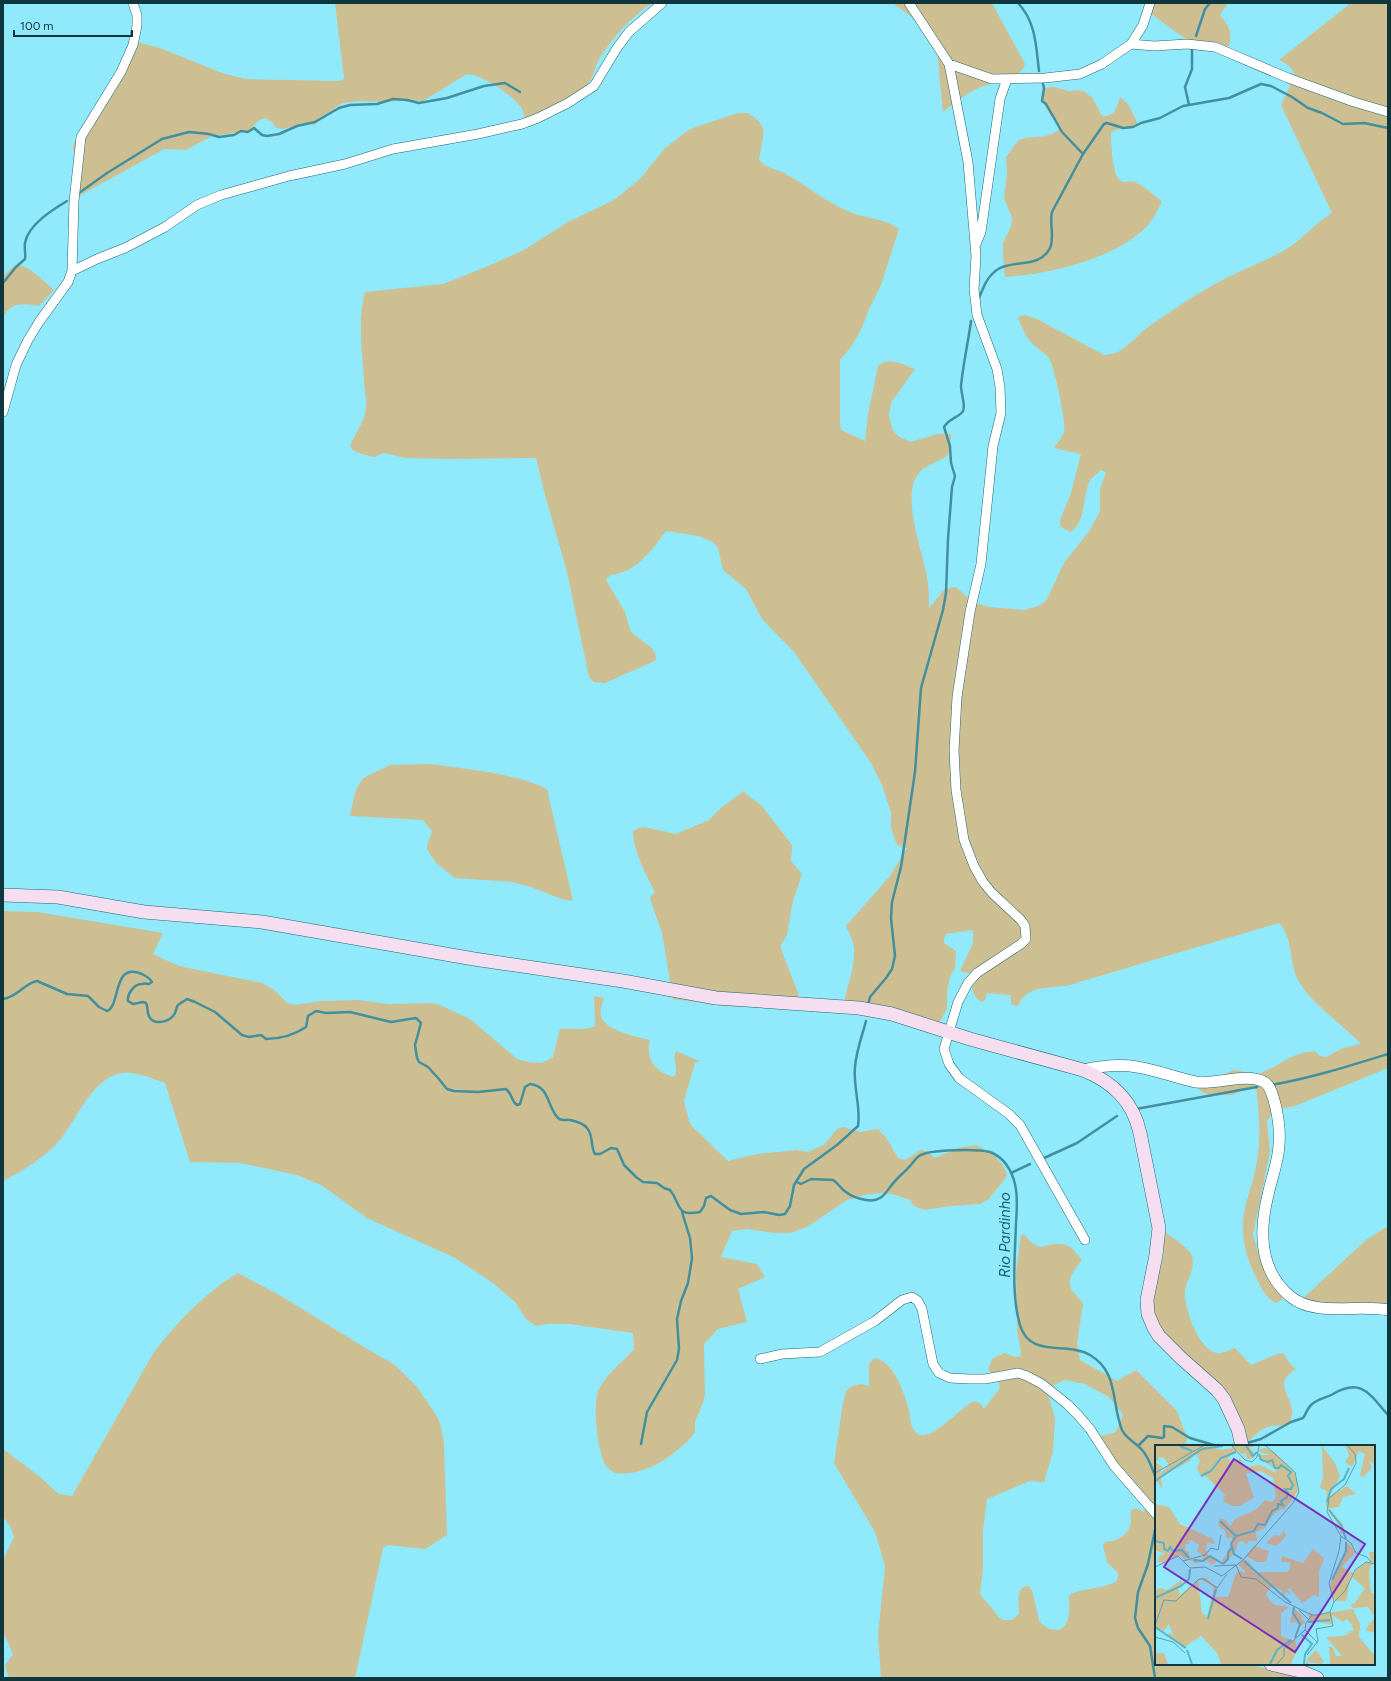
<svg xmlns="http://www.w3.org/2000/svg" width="1391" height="1681" viewBox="0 0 1391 1681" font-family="Figtree,sans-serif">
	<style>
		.green { fill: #cdbf91; fill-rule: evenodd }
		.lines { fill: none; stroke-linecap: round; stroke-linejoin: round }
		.stream { stroke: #428f9e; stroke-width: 2.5 }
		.minor-casing { stroke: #206774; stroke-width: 10 }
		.tertiary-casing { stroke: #206774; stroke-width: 12 }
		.secondary-casing { stroke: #206774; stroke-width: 14 }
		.minor { stroke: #fff; stroke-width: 9 }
		.tertiary { stroke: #fff; stroke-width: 11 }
		.secondary { stroke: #f4def0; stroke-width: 13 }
		.labels { text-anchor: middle; stroke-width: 3; stroke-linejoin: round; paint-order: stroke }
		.water-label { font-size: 15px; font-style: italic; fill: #12606d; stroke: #91e9fc }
		.inset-river { fill: none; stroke: #58b5c7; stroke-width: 2 }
		.inset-road { fill: none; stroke: #5da2b0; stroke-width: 1 }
		.view { fill: #7b2cbf; fill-opacity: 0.15; stroke: #7b2cbf; stroke-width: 2 }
		.inset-edge { fill: none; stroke: #10373e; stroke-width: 2 }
	</style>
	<rect width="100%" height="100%" fill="#91e9fc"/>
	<path class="green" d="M335,3H652C631,17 611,39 598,61C595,67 594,75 590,81C578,97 543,112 525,121C524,117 524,112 522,109C514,95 482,75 467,74L423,101L403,100L389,102L359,101L343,103L324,115L315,125L304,123L284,129L276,128L272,122L265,118L258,121L249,131L212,136L186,150L164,149L81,195L72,196L76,154L73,149V145L120,68L129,40L160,48L222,73L245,79L337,81L343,80L344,78Z
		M892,3H992L1025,64C1018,83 991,81 976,89C964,95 953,104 943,112L937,50L912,17Z
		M1147,3H1228L1220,15C1232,30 1232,32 1228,51C1225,51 1221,52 1218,52C1199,52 1161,21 1145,9Z
		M1351,3H1388V1068L1295,1106L1281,1109L1271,1115L1267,1121L1270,1152L1253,1235L1260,1258L1268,1274L1286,1294L1282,1300L1276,1303C1265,1297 1261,1288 1256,1277C1246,1257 1240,1236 1244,1213C1247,1195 1255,1178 1257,1160C1261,1138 1259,1115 1257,1093L1255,1088H1248L1232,1095H1211L1201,1092L1197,1087L1213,1080L1233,1070C1243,1070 1252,1076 1261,1073C1278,1067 1296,1049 1316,1052L1320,1056L1326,1057L1343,1048L1361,1044C1343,1025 1307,1000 1297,978C1289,960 1293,937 1279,923L1066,986C1048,988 1025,986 1018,1006L1012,1005L1010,995L987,993L985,1000L982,1002C972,998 970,984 974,975L960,971L973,943V930L946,934L944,939V943L956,951L955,968L950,977L947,991V1009L935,1030L905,1020L843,1010C845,990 856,967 854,949C854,941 849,933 846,926L890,876L907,848L897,845L891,828V812L882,785L871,763L794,652L762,619L746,589L723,570L718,548L713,542L699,536L666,531C652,550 636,573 610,575L606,580L625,612L631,632L653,649L656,656L655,661L605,683L594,682L589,677L567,572L545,495L536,458L454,459L405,458L384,453L374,457L362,454L354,451L350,446C355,433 364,423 366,409C367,401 365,392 364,384C363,355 357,321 365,292L443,284L486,267L524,250L568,222L614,200L641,178L665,148L690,129L738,113H748L759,121L764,131L759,160C768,170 776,168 786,174C808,186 827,203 850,212C866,219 885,218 899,229L881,285L869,309L861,330L851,347L840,360V422L841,430L865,441L868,414L878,366C888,356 905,365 915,369L891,403L889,415L892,429L899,437L911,442L937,434H951L949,454C940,462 927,464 920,472C899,493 923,551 927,577C929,587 929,598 929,608L945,589L956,587L967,597L973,602L989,607L1025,610L1041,605L1047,599L1064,563L1090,530L1100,511V490L1106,472L1100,470C1098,473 1094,476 1091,479C1082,493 1087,523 1070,532L1060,526V520L1071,493L1081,454L1054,448C1057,443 1062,438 1064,432C1067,425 1054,365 1049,358C1045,353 1039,350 1035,346C1026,339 1022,328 1018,317L1025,315L1037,319L1104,355C1125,355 1135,335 1151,325C1172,310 1193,296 1215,284C1240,270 1268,261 1291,246C1306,236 1315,223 1332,213L1281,105L1295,75C1292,67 1287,64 1279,60Z
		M1055,87L1068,91L1078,90L1085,92L1092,97L1102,116C1114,118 1117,107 1120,97L1128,104L1138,124C1130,129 1119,126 1111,133C1111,143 1112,174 1120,180C1124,184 1130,180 1135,182C1145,187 1154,195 1162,202C1156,213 1151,224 1141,232C1106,261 1049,274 1005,277L1003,255V242L1011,227L1012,218L1004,198L1007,173L1006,157C1010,152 1014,145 1018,141C1029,133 1048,142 1060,128C1053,117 1037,102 1044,88Z
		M15,265C29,264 44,282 54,290L39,306C24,303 9,302 3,318V276Z
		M430,764C466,769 514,773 547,789L573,901L561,899L531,887L512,882L455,878L437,864L428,851L427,845L432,831L423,820L350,816L355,792L363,778L390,765Z
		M744,791C750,800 755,799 762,806L792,845L791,861L802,874L793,901L787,935L781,945V949L798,993L802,1009L725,1006L673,999L662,933L650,899L652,895L655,893C647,875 633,852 633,831L639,828L644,827L676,834L709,820L722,807Z
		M3,911L37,912L163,933L153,954L179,966L262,983L276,991L287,1003L295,1005L321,1001L358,1000L388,1004L432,1003L440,1005L470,1019L517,1059L529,1062L542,1063L553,1057L560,1029C570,1028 587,1031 595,1026L594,996L604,998C603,1003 599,1010 601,1016C605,1031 638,1037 650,1040C645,1059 655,1072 673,1077C681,1070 671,1062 676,1051L699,1061L695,1063L684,1101L690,1124L728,1161L757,1154L797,1150L808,1152L825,1144L837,1129L843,1127L860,1132L878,1129L887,1139L898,1158L905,1160L921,1150L926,1151L935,1158L958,1148L976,1145C990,1152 1001,1158 1007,1174L1005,1179L988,1200L980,1204L952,1206L924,1210L914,1206L910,1200L892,1194L882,1193L863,1195L847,1200L807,1227L790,1233H775L747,1229L732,1231L721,1257L757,1264L765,1277L738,1289L747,1322L718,1329L704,1344L705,1394L703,1403L695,1422V1433C676,1455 646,1477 615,1473C612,1471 609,1469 607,1467C597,1454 592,1404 599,1389C606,1374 623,1362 634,1349L633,1333L569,1324H547L536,1326L526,1319L515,1302L493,1283L455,1258L367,1218L321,1185L297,1175L240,1163L190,1162L165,1083C154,1079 142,1074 130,1073C95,1070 78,1118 60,1140C45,1157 23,1171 3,1181Z
		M1388,1226V1314L1300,1301L1366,1240Z
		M1163,1231C1170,1236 1190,1248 1192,1256C1196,1270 1186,1279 1185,1292C1184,1308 1199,1351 1217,1353C1223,1354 1229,1350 1235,1348L1251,1365L1280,1353L1284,1354L1290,1364L1296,1369C1272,1384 1291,1393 1292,1410C1293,1414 1291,1418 1290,1422C1284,1427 1278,1425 1271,1426C1259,1429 1252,1438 1244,1446L1226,1406L1154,1323L1152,1303L1164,1253Z
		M1024,1234C1042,1258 1046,1239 1066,1245C1073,1247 1077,1255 1082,1260C1076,1268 1066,1278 1071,1289C1074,1294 1080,1298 1083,1304L1077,1343L1080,1360L1117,1381L1136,1370L1177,1411L1187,1438L1185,1446H1156V1664H1249L1298,1678H881L878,1635L885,1566L875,1532L834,1463L843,1403L846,1391L852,1386L861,1384L869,1386V1363L875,1358C894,1362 904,1392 909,1410C910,1416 910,1424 914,1430C915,1433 919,1435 922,1435C935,1438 961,1406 975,1401L981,1404L984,1409L1000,1388L998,1379L988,1370L992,1359L1004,1353L1016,1357L1020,1356L1021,1352L1017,1331L1016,1272L1021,1235ZM1064,1380L1085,1384L1109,1397L1123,1415L1116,1432L1101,1436L1100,1440L1128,1482C1139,1483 1142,1493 1148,1501L1144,1512L1136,1508L1131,1510C1130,1515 1132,1520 1130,1526C1127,1537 1115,1541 1105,1542L1103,1546L1107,1562L1118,1573L1117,1581C1102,1590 1084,1587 1069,1595C1069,1606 1072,1629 1056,1630C1049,1630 1044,1626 1039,1621L1033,1593L1029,1586C1015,1585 1019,1605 1019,1614L1012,1620H1003L999,1617L980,1594L983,1568V1531L987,1499L1030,1481L1045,1482V1479L1053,1452L1055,1418L1048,1394L1054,1385Z
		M238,1273L281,1296L364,1347L395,1365L417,1387L437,1416L441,1427L444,1444L447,1535L425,1549L387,1545L383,1548L355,1678H9L5,1666L13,1654L3,1632V1560L14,1537L10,1526L3,1517V1449L39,1476L54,1490L59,1494L72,1496L154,1352C177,1322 206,1292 238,1273Z"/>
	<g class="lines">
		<path class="stream" d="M1018,3C1036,22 1036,46 1039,71
			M1196,36L1205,9L1210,3
			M1042,80L1044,88L1042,101L1046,104L1062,132L1083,154
			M1189,105L1185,87L1192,69V47
			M79,193L107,173L162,139L189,132L209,134L219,137L234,135L241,131L248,132L254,128L262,135L267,136L279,134L297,126L315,122L339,108L350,105L377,104L393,99L407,100L419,103L447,98L484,86L505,83L520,92
			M3,283L16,267L25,259C26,254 24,249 25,243C28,225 52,210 67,201
			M978,301C983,288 987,275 1000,268C1016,260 1040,268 1050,248C1055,236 1049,224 1052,212L1083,154L1104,124L1107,123L1123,128L1133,127L1141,123L1160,118L1183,106L1229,98L1261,84L1271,86L1292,97L1308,108L1322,113L1343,124L1364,123L1388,128
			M3,999C18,997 23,984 37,981L67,994L88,996L99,1007L107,1011C121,1006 112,961 142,974C146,976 150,978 152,982L149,984C147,984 145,983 142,984C134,984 127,994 128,1001L133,1004L143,1002L146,1003C149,1008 146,1013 150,1018C155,1025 168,1022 173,1016C176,1013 176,1008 178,1005L187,999L195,1002L215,1012L242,1035L249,1037L261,1035L266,1039C280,1039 294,1035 306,1027L308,1016L316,1011L326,1013L350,1012L391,1022L416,1018L421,1023L415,1045L417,1058L419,1062L428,1067L438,1078L447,1089L454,1091L478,1092L506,1089C512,1093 511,1101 517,1105L520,1104L525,1087L530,1084C550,1086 547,1107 558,1118C562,1122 565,1119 570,1120C575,1121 584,1124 587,1128C594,1136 590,1146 595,1154H600L611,1148L617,1149L624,1165L636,1177L643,1182L657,1183L664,1188L670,1190C682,1205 675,1217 700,1212L704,1206L706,1198L711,1196L730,1210L741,1214L764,1212L779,1215L785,1214L790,1206L794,1185L804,1169L837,1145L858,1126C861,1107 853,1087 855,1067C856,1052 862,1036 866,1021
			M868,1005L870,997L886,978L892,969L895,956L891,918L892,902L901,867L915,772L921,688L943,610L946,593L948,539L952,487L955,476L951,463L950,446L944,427C949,418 960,417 963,411C966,405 961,394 961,386C963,365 968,343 971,321
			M1271,1085C1311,1078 1349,1066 1388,1054
			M1136,1109L1257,1087
			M1042,1159L1077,1143L1117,1116
			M1011,1173L1030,1164
			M797,1182L801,1184L811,1179L833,1180C838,1183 841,1189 846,1192C851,1196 859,1199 866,1200C884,1203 886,1190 896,1180C900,1175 905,1172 909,1167C912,1164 915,1159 919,1156C929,1149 978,1149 990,1152C1004,1157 1012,1171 1015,1184C1018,1197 1017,1211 1016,1223C1015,1255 1011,1295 1020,1325C1030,1359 1067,1341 1090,1355C1119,1372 1111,1403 1122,1430C1126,1439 1137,1443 1143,1451C1149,1458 1152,1469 1156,1478
			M1247,1443L1261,1439L1291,1422L1303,1418C1306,1414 1307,1409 1311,1405C1317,1399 1326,1398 1333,1394C1362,1377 1370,1395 1388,1415
			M641,1444L647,1412L677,1360L679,1349L677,1319L681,1301L688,1283L692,1258L690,1238L682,1212
			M1138,1446L1148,1436L1162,1438L1164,1437V1426L1172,1427L1190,1438L1217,1446
			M1224,1446L1234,1445
			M1155,1678L1150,1646L1138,1628L1135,1618L1138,1592L1148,1564L1156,1525"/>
		<defs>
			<path id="minor" d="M909,3L949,64L968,162L976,256L974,289L977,315L997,369L1000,387L1001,413L993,446L981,564L970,612L957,697L954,751L956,790L964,840L974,866L983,882L992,893L1021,920L1025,926L1026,939L1021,944L977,973L968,983L958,1002L944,1049L949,1064L959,1078L1009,1114L1020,1125L1085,1240
				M1131,44L1154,46L1187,44L1215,47L1288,78L1354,102L1388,112
				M949,64L992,79L1045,78L1080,74L1102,64L1131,44L1143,25L1150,3
				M976,244L981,232L1000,99L1007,79
				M72,271L97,259L125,248L165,227L197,205L221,195L289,176L345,164L393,149L478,134L522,124L538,118L568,103L594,86L617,48L629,32L662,3
				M3,412L16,365L28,340L39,322L68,282L72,271L74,201L81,137L121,72L133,45L137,26V15L133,3
				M760,1359L782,1354L820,1352L875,1321L902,1300L912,1297L918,1301L922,1309L933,1364L939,1373L950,1378L969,1379H985L1018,1373L1027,1376L1042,1384L1067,1404L1078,1415L1090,1429L1114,1466L1156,1514"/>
			<path id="tertiary" d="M1083,1070C1101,1066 1119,1064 1137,1067C1157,1070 1176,1078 1196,1082C1216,1085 1247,1072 1264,1082C1270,1085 1272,1094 1274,1100C1279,1118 1281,1136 1278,1154C1276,1167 1271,1181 1268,1195C1259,1231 1259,1271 1291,1297C1316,1317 1358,1304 1388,1310"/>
			<path id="secondary" d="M3,895L58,897L144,912L262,922L474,959L623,981L716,998L859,1008L892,1014L970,1039L1083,1070C1113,1082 1133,1101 1140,1133L1159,1228L1156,1255L1147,1300L1148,1314L1154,1328L1159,1336L1181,1358L1217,1390L1224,1399L1238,1429L1242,1446
				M1271,1664L1300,1671L1317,1678"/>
		</defs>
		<use href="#minor" class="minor-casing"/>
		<use href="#tertiary" class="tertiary-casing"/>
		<use href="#secondary" class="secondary-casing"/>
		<use href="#minor" class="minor"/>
		<use href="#tertiary" class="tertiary"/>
		<use href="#secondary" class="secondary"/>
	</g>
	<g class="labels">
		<g class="water-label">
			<text transform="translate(1005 1235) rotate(-90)" y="5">Rio Pardinho</text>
		</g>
	</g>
	<g transform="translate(1155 1445)">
		<rect width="220" height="220" fill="#91e9fc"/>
		<path d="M0,1H57L65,5L78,3L77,1H99L95,3L101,9L98,13L92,14L91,9H86L83,5L72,14L84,17V12L90,22L105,20L121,28L120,24L104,13L105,10H115L105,7L104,5L110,3L119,7L140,28L143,46L129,65L126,64L117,71L110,83L101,87L102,96H93L92,100L88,96L83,97L80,108L68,118L67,115L73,107L77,94L76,92L72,94L70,86L64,81V73L71,75L75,81L80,74L102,64L110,55L118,57L121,52L118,33L106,26L91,28L99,53L84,61H77L68,56L70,50L51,31L46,32L42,23L45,16L42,10H38L35,16L6,31L7,44L0,33ZM4,12L9,13L14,20L5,29L7,21L1,18ZM167,1L180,18L185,31L174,52L192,41L201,49L188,52L184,62L174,63L188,80L189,87L185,89L186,84L171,61L172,46L165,43L168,32ZM191,1H220V19L214,16L217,23L208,32L205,30L210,9L204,6L197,22L190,17L194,11ZM0,59L14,62L25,79L58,94L60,99L52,98L51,105L53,110L62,116L57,120L50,114L41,119L33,113L30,115L25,110L9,118L2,117L4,114L2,112L10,109L0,105ZM37,95L44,100L42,106L49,111L46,115L35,113L34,107L31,106L30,99H35L33,96ZM129,85L131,91L122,101L111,98L119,90L125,91ZM191,96L201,107L187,122L198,128L210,118L216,116L214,107H220V118H217L214,128L216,148L220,149V188L210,185L220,172L213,162L197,163L196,159L200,158L210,143L196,131L191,156H180L174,141L188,114ZM99,101L114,106L111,117H102L91,111ZM158,104L169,113L164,127V152L159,150L147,158L135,143L132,144L137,151L132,147L128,151L126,145L117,141L111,149L118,161L115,155L120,160L134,162L126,168V188L127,192L141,196L142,205L136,219H66L62,208L46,191L28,203L13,190L14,188L18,190L14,179L9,186L0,182V147L4,143L12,145L26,135L27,139L23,143L25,150L43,135L47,168L52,171L59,142L44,133H51L63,143L60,152H73L81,128L84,125L89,128L90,126L83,120L90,114L95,118L98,127H132L135,124V117H126L127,111L148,118ZM138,163L147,170V175L151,176L146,181L140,177L135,178ZM198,164L205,179L204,192L220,211V219H175L174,201L178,203L181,211H187L171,192L188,191L195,188V185L199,186L197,180L192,174L188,177L177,170L178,179L165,178L164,175L154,176V167L159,170ZM161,205L169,216L166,219L154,217L153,219H150L153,216L151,215ZM0,208H9L13,219H0Z" fill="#cdbf91" fill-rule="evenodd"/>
		<path class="inset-river" d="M25,1L37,6M91,1L98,11L102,7M46,31L56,26L66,13L81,7M0,36L47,4L68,1M172,57L176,44L189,34L194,23M174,65L186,80L191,94M65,76L81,91M0,96L9,98V104L13,106L15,102L18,106L27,105L34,113M87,114L79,109L76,99L81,91L99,86L103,79L110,80L117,66L123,63V59L128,60L126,56L132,52L133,48L130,44H136L138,40L133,31L136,27L126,20L124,23H120L117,15L113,17L106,15L104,9M39,115L48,116L55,111L68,119M89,116L136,158M68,119L73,114V107L78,102M177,135L191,106V97M0,153L26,141L34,134L35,124M139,162L138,168L145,179L140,193M53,174L61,144M153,177L175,175M0,182L31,203M147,190L157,199L150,209L149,219M32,205L37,219M115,219L122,205L136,195"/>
		<path class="inset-road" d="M77,1L90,15L97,17L102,12L104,1M193,1L200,9L201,18L190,40L174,53L172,67L186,91L196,98L201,108L212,112L216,117M0,28L48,1M28,116L50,110L56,103L63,105L66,90M59,121L81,120L86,132L101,134L130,157L157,170H163L175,167L179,157L190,146L200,125L211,117L220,119M0,122L23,111L35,123L50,122L67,131L88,115L138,58L144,47L140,27L111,1M179,157L174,138L184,106L186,91M144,165L153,174M157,170L151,178L150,185L163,198M0,180L9,155L21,156L44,134H49L62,143L72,129M0,192L18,197L30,208M152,210L163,196L161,184L178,181L175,167M122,219L129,211V204L150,185"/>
		<path class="view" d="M79,14L210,99L140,207L9,122Z"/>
		<rect width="220" height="220" class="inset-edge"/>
	</g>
	<rect width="1391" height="1681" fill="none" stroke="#10373e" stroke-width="8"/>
	<path d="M14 30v6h118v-6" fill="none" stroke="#10373e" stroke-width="2"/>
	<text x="20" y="30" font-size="12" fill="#10373e" stroke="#91e9fc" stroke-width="3" paint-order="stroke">100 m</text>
</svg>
